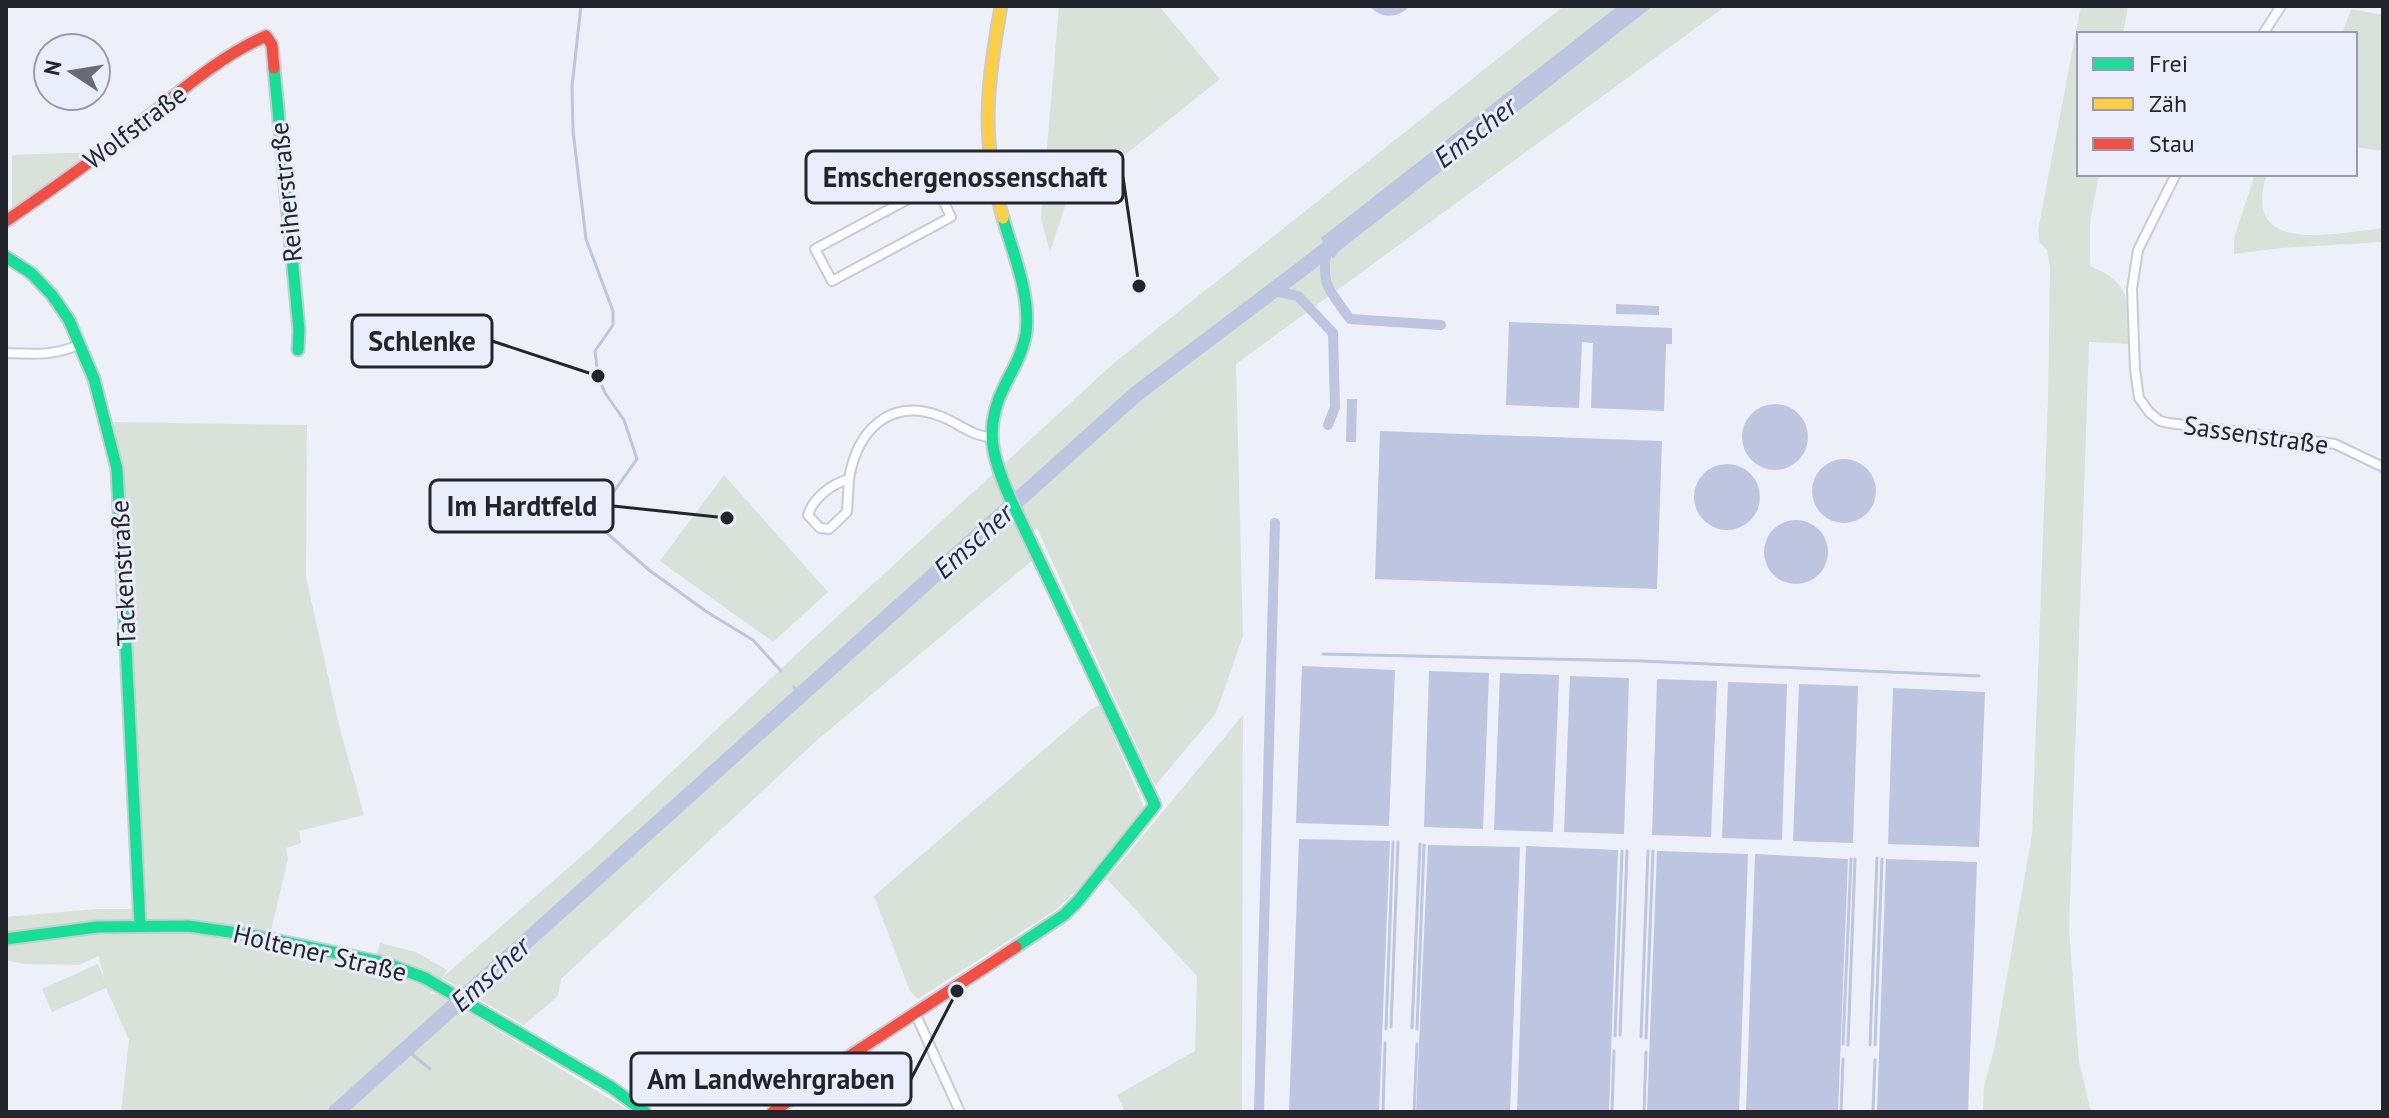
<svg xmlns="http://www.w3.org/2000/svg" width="2389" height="1118" viewBox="0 0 2389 1118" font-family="'PT Sans',sans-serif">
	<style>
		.green { fill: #d9e2d8 }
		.water { fill: #bdc5e0 }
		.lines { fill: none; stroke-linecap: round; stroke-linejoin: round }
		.stream { stroke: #bdc5e0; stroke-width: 3 }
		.canal { stroke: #bdc5e0; stroke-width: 10 }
		.river { stroke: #bdc5e0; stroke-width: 16 }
		.street-casing { stroke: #c9cbd2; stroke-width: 12 }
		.fast-casing { stroke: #c9cbd2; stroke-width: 15 }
		.slow-casing { stroke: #c9cbd2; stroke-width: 15 }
		.jam-casing { stroke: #c9cbd2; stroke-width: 15 }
		.street { stroke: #fcfdfe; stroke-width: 8 }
		.fast { stroke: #16e098; stroke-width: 11 }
		.slow { stroke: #ffcf43; stroke-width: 11 }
		.jam { stroke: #f24e42; stroke-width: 11 }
		.labels { text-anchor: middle; stroke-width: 6; stroke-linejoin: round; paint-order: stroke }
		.street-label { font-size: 26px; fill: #23252c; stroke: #e9edfc }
		.water-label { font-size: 28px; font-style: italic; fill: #1f2855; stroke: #e9edfc }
		.leader { fill: none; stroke: #23252c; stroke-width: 3 }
		.callout-dot { fill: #23252c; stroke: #e9edfc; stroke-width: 3 }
		.callout { fill: #e9edfc; stroke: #23252c; stroke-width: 3 }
		.callout-label { font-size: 28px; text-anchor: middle; font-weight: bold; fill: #23252c }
	</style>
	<rect width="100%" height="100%" fill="#edf0f8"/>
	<path class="green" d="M1059,6H1159L1220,79L1067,201L1050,252L1041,218Z
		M1564,6H1726L1236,364L1243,636L1216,713L1155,786L1037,528L1025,538L1034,559L816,741L561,979L558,996L524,1025L442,978L430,994H438L631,1112H121L129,1040L106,988L52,1012L42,989L98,964L104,978L99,956L79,965L24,964L6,960V917L96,909H140L111,422L307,425L306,577L338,721L364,815L299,831L301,843L286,848L288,859L268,943L374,965L380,943L416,952L447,970L443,977L591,848L802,649L1115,362Z
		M2081,6H2128L2123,34H2079V174H2099L2090,222V266C2132,283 2129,303 2130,344L2089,342L2069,929L2079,1062L2091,1112H1983L1984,1086L1994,1050L2032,835L2048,399L2050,268L2047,250L2040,243L2038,230Z
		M2351,9L2383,15V151L2355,147V34H2342Z
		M97,152L12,213V155Z
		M2255,174H2267C2239,257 2336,233 2383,228V242L2281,248L2234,254V238Z
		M724,475L828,592L773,642L660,561Z
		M1100,705L1144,807L1077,890L1057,909L918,999L910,991L874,896L1091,709Z
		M1243,715L1242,1112H1125L1117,1095L1195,1051L1197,976L1107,879Z"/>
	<path class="water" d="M1369,6H1410C1397,19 1382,19 1369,6Z
		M1618,6H1653L1339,251L1333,259L1321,238Z
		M1616,304L1659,306V315L1616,314Z
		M1509,322L1672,328V344H1666L1664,411L1591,408L1593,343L1582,342L1579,408L1506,405Z
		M1347,399H1357L1356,442H1346Z
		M1742 437a33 33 0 1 1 66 0a33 33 0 1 1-66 0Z
		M1380,431L1662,441L1657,589L1375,579Z
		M1812 491a32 32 0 1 1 64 0a32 32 0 1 1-64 0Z
		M1694 497a33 33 0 1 1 66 0a33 33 0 1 1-66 0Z
		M1764 552a32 32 0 1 1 64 0a32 32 0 1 1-64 0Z
		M1302,666L1395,670L1389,826L1296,823Z
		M1429,671L1489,673L1483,829L1424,827Z
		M1500,673L1559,675L1553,832L1494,830Z
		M1570,676L1629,678L1624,834L1564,832Z
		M1657,679L1717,681L1711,837L1652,835Z
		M1728,682L1787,684L1782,840L1722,838Z
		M1799,684L1858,686L1853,843L1793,841Z
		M1893,688L1985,692L1979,847L1888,844Z
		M1299,839L1390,841L1379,1112H1289Z
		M1428,845L1520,847L1510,1112H1416Z
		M1526,846L1618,850L1609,1112H1517Z
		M1657,851L1748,854L1739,1112H1647Z
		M1755,854L1848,859L1838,1112H1746Z
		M1886,859L1977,862L1968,1112H1877Z"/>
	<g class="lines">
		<path class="stream" d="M581,6L572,86L573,131L586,239L613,311V325L595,351L598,376L605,393L624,420L637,459L593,521L649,570L707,612L753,640L781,671
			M1323,654L1642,661L1979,676
			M794,687L800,695
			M1391,1027L1398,842
			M1412,1028L1420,844
			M1386,1029L1393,842
			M1417,1029L1424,845
			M1620,1035L1627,851
			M1615,1036L1622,851
			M1641,1037L1648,851
			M1646,1038L1653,851
			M1843,1044L1851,859
			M1848,1045L1855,859
			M1870,1045L1877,858
			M1875,1045L1882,859
			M406,1049L430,1069
			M1383,1112L1385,1043
			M1414,1112L1417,1044
			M1612,1112L1614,1051
			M1644,1112L1646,1052
			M1841,1112L1843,1059
			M1873,1112L1875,1060"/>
		<path class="canal" d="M1327,250C1320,286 1330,290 1350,319L1441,325
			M1275,291L1298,296L1333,333L1335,407L1328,425
			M1259,1112L1275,523"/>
		<path class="river" d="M336,1112L1136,394L1345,236"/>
		<defs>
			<path id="street" d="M2263,34L2281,6
				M2176,174L2138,250L2132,289L2135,369L2139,398L2149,412L2160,421L2169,423L2335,444L2383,467
				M929,188L942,198L951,217L832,281L815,249Z
				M942,198L995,181
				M6,353C33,354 56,356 80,344
				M849,479L847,512L829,529L820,528L808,515C813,498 833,483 849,479C857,431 889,397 940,416C957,422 973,437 991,437
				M915,1013L960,1112"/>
			<path id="fast" d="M274,68L299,330L298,350
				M1003,218C1013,253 1031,296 1026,333C1023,352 1013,369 1005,385C983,428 992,456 1010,498L1155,805L1078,901L1064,915L1016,947
				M6,257L31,273L52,295L69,320L94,379L117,469L140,924
				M6,939L97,927L188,926L251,935L385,963L425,978L611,1087L645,1112"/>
			<path id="slow" d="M1001,6C987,87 980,137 1003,218"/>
			<path id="jam" d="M6,221C48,192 90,163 130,131C173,98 216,58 266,36L272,45L274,68
				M773,1112L848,1057L1016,947"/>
		</defs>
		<use href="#street" class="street-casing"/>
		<use href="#fast" class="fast-casing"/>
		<use href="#slow" class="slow-casing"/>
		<use href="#jam" class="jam-casing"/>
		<use href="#street" class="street"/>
		<use href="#fast" class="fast"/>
		<use href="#slow" class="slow"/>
		<use href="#jam" class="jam"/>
	</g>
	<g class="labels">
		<g class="street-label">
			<text transform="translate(135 127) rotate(-37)" y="9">Wolfstraße</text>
			<text transform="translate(286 192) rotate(-96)" y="9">Reiherstraße</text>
			<text transform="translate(2256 435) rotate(8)" y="9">Sassenstraße</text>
			<text transform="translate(123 573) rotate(-93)" y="9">Tackenstraße</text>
			<text transform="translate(320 953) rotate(13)" y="9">Holtener Straße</text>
		</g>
		<g class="water-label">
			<text transform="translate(1475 132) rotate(-38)" y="10">Emscher</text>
			<text transform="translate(973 541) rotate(-42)" y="10">Emscher</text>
			<text transform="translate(490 974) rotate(-42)" y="10">Emscher</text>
		</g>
	</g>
	<path class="leader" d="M1139 286L1123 177M598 376L492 341M727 518L613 506M957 991L911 1079"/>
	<g class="callout-dot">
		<circle cx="1139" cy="286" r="8"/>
		<circle cx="598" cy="376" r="8"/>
		<circle cx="727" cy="518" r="8"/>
		<circle cx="957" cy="991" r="8"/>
	</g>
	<g class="callout">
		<rect x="806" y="151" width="317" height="52" rx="8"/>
		<rect x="352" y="315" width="140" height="52" rx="8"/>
		<rect x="430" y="480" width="183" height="52" rx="8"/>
		<rect x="631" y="1053" width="280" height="52" rx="8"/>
	</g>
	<g class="callout-label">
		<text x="965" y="187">Emschergenossenschaft</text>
		<text x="422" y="351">Schlenke</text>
		<text x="522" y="516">Im Hardtfeld</text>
		<text x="771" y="1089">Am Landwehrgraben</text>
	</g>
	<rect width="2389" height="1118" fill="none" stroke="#23252c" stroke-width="16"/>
	<rect x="2077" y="32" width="280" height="144" fill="#e9edfc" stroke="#9a9da9" stroke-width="2"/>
	<rect x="2093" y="58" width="40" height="12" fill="#16e098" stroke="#9a9da9" stroke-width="2"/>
	<text x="2149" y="72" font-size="24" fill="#23252c">Frei</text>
	<rect x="2093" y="98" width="40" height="12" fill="#ffcf43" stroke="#9a9da9" stroke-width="2"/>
	<text x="2149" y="112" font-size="24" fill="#23252c">Zäh</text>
	<rect x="2093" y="138" width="40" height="12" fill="#f24e42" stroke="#9a9da9" stroke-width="2"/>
	<text x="2149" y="152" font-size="24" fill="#23252c">Stau</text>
	<g transform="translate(72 72) rotate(282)"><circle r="38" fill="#e9edfc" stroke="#9a9da9" stroke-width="2"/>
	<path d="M0-6L14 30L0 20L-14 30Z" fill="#6a6c73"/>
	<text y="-12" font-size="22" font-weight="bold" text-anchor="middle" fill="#23252c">N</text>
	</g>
</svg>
